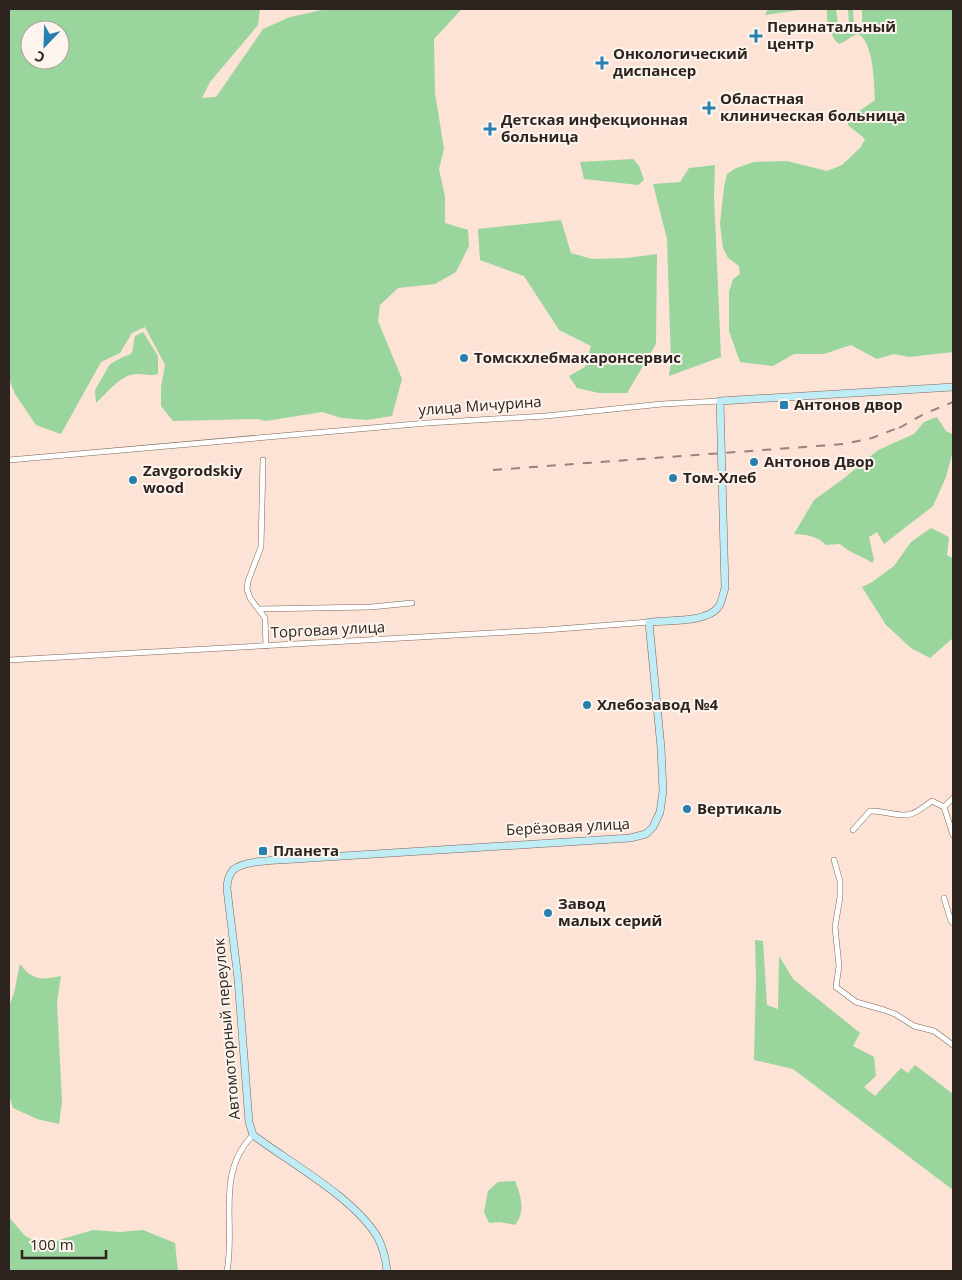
<svg xmlns="http://www.w3.org/2000/svg" width="962" height="1280" viewBox="0 0 962 1280" font-family="'Open Sans',sans-serif">
	<style>
		.green { fill: #99d59c; fill-rule: evenodd }
		.lines { fill: none; stroke-linecap: round; stroke-linejoin: round }
		.street-casing { stroke: #7c675c; stroke-width: 6 }
		.secondary-casing { stroke: #7c675c; stroke-width: 8 }
		.street { stroke: #fff; stroke-width: 5 }
		.secondary { stroke: #c0ecf5; stroke-width: 7 }
		.rail { stroke: #95847b; stroke-width: 2; stroke-dasharray: 9 9; stroke-linecap: butt }
		.poi-dot { fill: #2880af; stroke: #fef4ee; stroke-width: 2 }
		.labels { text-anchor: middle; stroke-width: 4; stroke-linejoin: round; paint-order: stroke }
		.poi-label { font-size: 15px; font-weight: bold; fill: #2d241f; stroke: #fef4ee; text-anchor: start }
		.street-label { font-size: 15px; fill: #2d241f; stroke: #fef4ee }
	</style>
	<rect width="100%" height="100%" fill="#fce3d6"/>
	<path class="green" d="M9,9H260L258,25L210,82L202,98L216,97L263,29L290,17L326,9H462L434,39L435,93L444,149L439,169L445,197V223L468,230L469,246L456,272L435,284L398,288L380,305L378,321L402,379L392,416L367,420L342,418L322,412L266,421L257,419L173,421L161,406V387L165,365L145,327L132,333L120,353L101,362L61,434L36,425L15,394L9,379ZM30,30H60V60H30Z
		M768,9H807L765,15Z
		M827,9H836L838,26L849,25L848,9H853L854,25H862V9H953V352L909,357L894,354L877,359L851,345L824,354H794L773,366L740,362L729,331V292L733,279L740,274L739,266L728,258L723,248L720,224L724,187L727,174L736,168L754,162L787,161L827,171L842,165L861,147L865,139L848,125V119L875,100C874,84 874,42 858,34C850,36 846,42 839,44C829,35 826,22 827,9Z
		M633,159L639,166L644,180L638,185L584,179L580,162Z
		M715,165L714,195L721,357L669,376L671,362L667,239L653,184L680,182L689,168Z
		M561,220L571,253L592,259L627,258L657,254L656,344L627,393H599L577,388L569,376L585,367L591,346L559,330L524,276L480,260L478,229Z
		M143,332L158,356V374C150,376 146,374 138,374C122,373 107,393 96,403L95,390L110,364L123,357L131,354C134,348 133,342 135,336Z
		M937,417L946,431L952,434V454L946,477L933,506L884,544L877,532L869,537L874,560L872,563C861,555 849,553 840,544L826,545C816,535 807,535 794,534L814,500L843,479L878,450L914,434L924,422Z
		M931,528L949,537L947,555L953,558V638L930,658L911,648L886,625L862,587L872,582L894,566L911,542Z
		M755,940L763,941L767,1005L778,1009L779,956L793,979L860,1033L853,1046L874,1057L876,1076L864,1087L875,1096L901,1068L908,1073L915,1065L953,1094V1190L793,1069L754,1060L756,978Z
		M20,964C33,981 41,980 61,976L57,1002L62,1102L59,1124L37,1119L13,1108L9,1095V1007L14,993Z
		M515,1181C521,1195 526,1212 515,1225L500,1222L489,1223L484,1212L488,1191L498,1182Z
		M9,1217L25,1236L46,1246L62,1239L93,1230L120,1232L143,1230L175,1243L178,1271H9Z"/>
	<g class="lines">
		<defs>
			<path id="street" d="M9,460L427,423L546,416L662,404L720,401
				M263,460L261,547L248,581L247,589L250,598L265,618L266,646
				M260,609L371,607L412,603
				M9,660L545,630L649,622
				M944,807L953,798
				M853,830L870,811C884,810 898,818 911,814C918,812 926,805 932,801L944,807L953,835
				M834,860L840,881V897L835,927L839,966L836,987L856,1002L884,1010L895,1014L914,1026L934,1031L953,1045
				M944,898L951,921L953,923
				M227,1271C236,1224 215,1173 253,1135"/>
			<path id="secondary" d="M387,1271C386,1260 383,1248 378,1238C355,1198 290,1163 253,1135L249,1122L238,979L227,889C227,882 228,876 233,870C244,860 280,860 295,859L630,838L646,834L653,827L660,812L663,791L661,748L649,622C667,620 709,623 719,606C722,601 723,594 725,588L720,401L953,387"/>
		</defs>
		<use href="#street" class="street-casing"/>
		<use href="#secondary" class="secondary-casing"/>
		<use href="#street" class="street"/>
		<use href="#secondary" class="secondary"/>
		<path class="rail" d="M899,428L924,414L953,402
			M493,470L844,444L872,438L905,425"/>
	</g>
	<g class="poi-dot">
		<path d="M753.5 28.5h5v5h5v5h-5v5h-5v-5h-5v-5h5z"/>
		<path d="M599.5 55.5h5v5h5v5h-5v5h-5v-5h-5v-5h5z"/>
		<path d="M706.5 100.5h5v5h5v5h-5v5h-5v-5h-5v-5h5z"/>
		<path d="M487.5 121.5h5v5h5v5h-5v5h-5v-5h-5v-5h5z"/>
		<circle cx="464" cy="358" r="5"/>
		<rect x="779" y="400" width="10" height="10" rx="2.5"/>
		<circle cx="754" cy="462" r="5"/>
		<circle cx="673" cy="478" r="5"/>
		<circle cx="133" cy="480" r="5"/>
		<circle cx="587" cy="705" r="5"/>
		<circle cx="687" cy="809" r="5"/>
		<rect x="258" y="846" width="10" height="10" rx="2.5"/>
		<circle cx="548" cy="913" r="5"/>
	</g>
	<g class="labels">
		<g class="poi-label">
			<text x="767" y="32">Перинатальный<tspan x="767" dy="17">центр</tspan></text>
			<text x="613" y="59">Онкологический<tspan x="613" dy="17">диспансер</tspan></text>
			<text x="720" y="104">Областная<tspan x="720" dy="17">клиническая больница</tspan></text>
			<text x="501" y="125">Детская инфекционная<tspan x="501" dy="17">больница</tspan></text>
			<text x="474" y="363">Томскхлебмакаронсервис</text>
			<text x="794" y="410">Антонов двор</text>
			<text x="764" y="467">Антонов Двор</text>
			<text x="143" y="476">Zavgorodskiy<tspan x="143" dy="17">wood</tspan></text>
			<text x="683" y="483">Том-Хлеб</text>
			<text x="597" y="710">Хлебозавод №4</text>
			<text x="697" y="814">Вертикаль</text>
			<text x="273" y="856">Планета</text>
			<text x="558" y="909">Завод<tspan x="558" dy="17">малых серий</tspan></text>
		</g>
		<g class="street-label">
			<text transform="translate(480 406) rotate(-4)" y="5">улица Мичурина</text>
			<text transform="translate(328 630) rotate(-3)" y="5">Торговая улица</text>
			<text transform="translate(568 827) rotate(-3)" y="5">Берёзовая улица</text>
			<text transform="translate(227 1029) rotate(-95)" y="5">Автомоторный переулок</text>
		</g>
	</g>
	<rect width="962" height="1280" fill="none" stroke="#2d241f" stroke-width="20"/>
	<g transform="translate(45 45) rotate(203)"><circle r="24" fill="#fef4ee" stroke="#aaa19b"/>
	<path d="M0-4L9 19L0 12L-9 19Z" fill="#2880af"/>
	<text y="-8" font-size="14" font-weight="bold" text-anchor="middle" fill="#2d241f">С</text>
	</g>
	<path d="M22 1250v8h84v-8" fill="none" stroke="#2d241f" stroke-width="2.5"/>
	<text x="30" y="1250" font-size="15" fill="#2d241f" stroke="#fef4ee" stroke-width="4" paint-order="stroke">100 m</text>
</svg>
